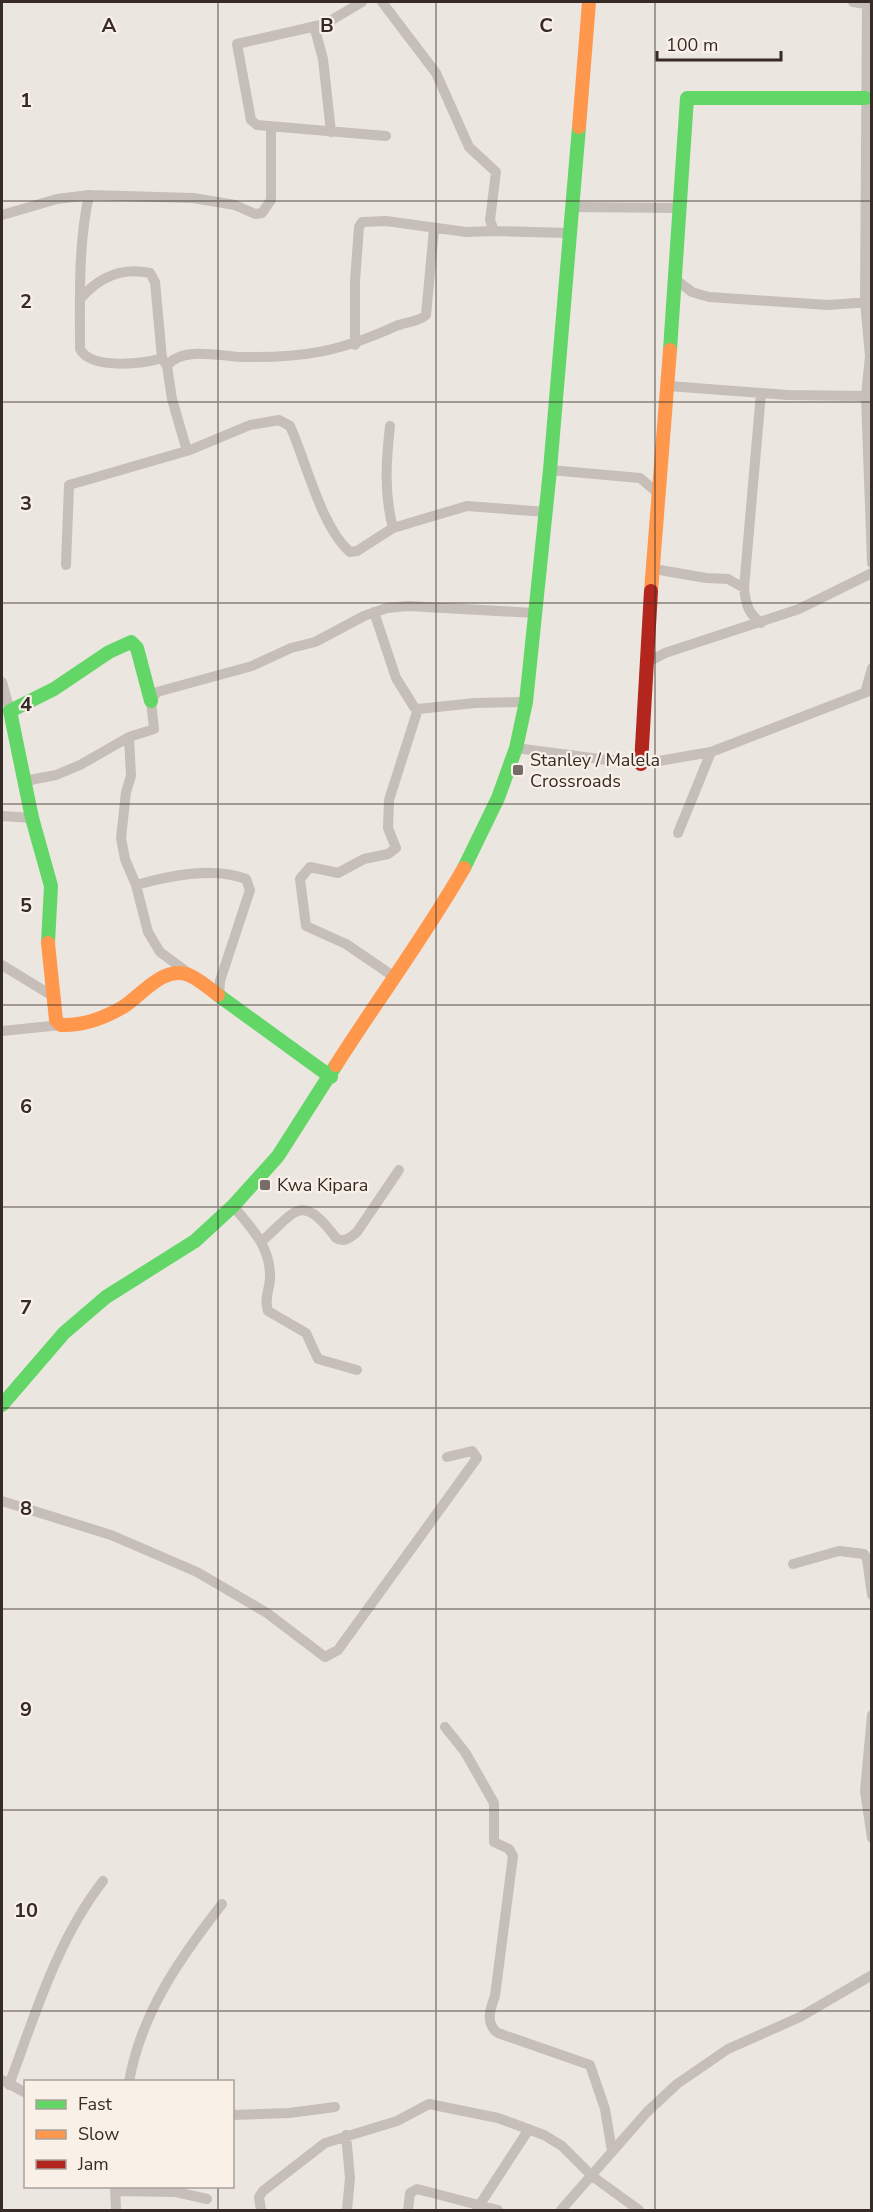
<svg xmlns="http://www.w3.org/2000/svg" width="873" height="2212" viewBox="0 0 873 2212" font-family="'Nunito Sans',sans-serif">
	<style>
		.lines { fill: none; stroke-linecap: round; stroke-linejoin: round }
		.street { stroke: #c5beb9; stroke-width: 10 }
		.fast { stroke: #63d668; stroke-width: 14 }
		.slow { stroke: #ff974d; stroke-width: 14 }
		.jam { stroke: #b3261e; stroke-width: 14 }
		.grid { fill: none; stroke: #362b27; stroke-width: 1.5; stroke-opacity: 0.55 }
		.poi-dot { fill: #766c68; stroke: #f9f0e7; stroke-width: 2 }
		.labels { text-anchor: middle; stroke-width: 4.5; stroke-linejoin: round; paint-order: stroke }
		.poi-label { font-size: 18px; fill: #362b27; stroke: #f9f0e7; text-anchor: start }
		.grid-label { font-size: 20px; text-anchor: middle; font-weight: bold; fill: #362b27; stroke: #f9f0e7; stroke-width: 4.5; stroke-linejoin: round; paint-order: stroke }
	</style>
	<rect width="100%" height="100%" fill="#ece6e0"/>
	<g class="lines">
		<path class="street" d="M362,2L325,24L237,44L251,120L257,125L386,136
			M382,2L436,73L469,147L496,172L490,220L494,231L569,233
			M853,2L872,5
			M867,4L865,302L870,356L866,396L872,563
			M314,26L323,59L331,132
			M89,195C78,245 80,298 80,349C91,370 143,364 162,358
			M572,207L681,208
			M2,215L57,199L89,195L193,198L235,205L255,214L262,213L271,200V126
			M675,279L692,292L709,297L828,305L870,302
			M80,299C99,277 121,267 150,273L155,282L162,358L167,366L172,399L187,451
			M355,345V281L359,227L362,222L386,221L466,232L494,231
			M167,366C181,346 220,356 241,357C304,358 339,352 396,326C405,322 419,322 426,315L434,229
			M669,386L787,395L866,396
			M390,426C386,462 384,494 393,528
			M550,470L640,478L660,495
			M66,565L69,485L190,450L250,425L279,420L290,426C306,461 321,527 350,552L357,551L393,528L467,506L546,512
			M654,569L706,578L728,579L744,588
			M374,612L396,678L414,707L418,709L475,703L526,702
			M761,623C748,613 746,605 744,588L761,393
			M648,662L665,653L799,609L872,573
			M2,682L10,711
			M865,693L872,668
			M129,737L131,776L126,792L121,838L125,859L136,885L148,932L160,952L190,974
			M516,748L607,760L653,762L711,752L872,690
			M25,781L56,775L80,765L129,737L154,729L151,701L157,692L252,666L291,648L315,642L364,616L387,608L408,606L535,613
			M2,816L32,818
			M678,833L711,752
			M136,885C168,876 213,866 246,879L250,890L220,981L219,998
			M2,965L51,995
			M393,976L346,944L306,926L300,879L310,867L338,873L364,859L388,854L396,848L388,828L389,800L418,709
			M2,1031L61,1025
			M233,1206C253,1230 271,1247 270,1279C269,1291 264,1300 268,1311L306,1333L318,1359L357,1370
			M262,1241C295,1212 301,1191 336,1238C344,1243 350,1238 357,1232L399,1170
			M2,1501L111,1535L197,1572L267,1613L325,1657L338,1650L477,1458L472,1451L447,1457
			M793,1564L839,1551L864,1554L867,1559L872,1595
			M872,1715L865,1791L872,1838
			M445,1727L465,1752L494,1803V1842L509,1849L513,1856L495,1996C490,2009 485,2024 498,2033L590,2065L605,2109L612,2151
			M2,2080L26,2093
			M129,2082C141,2013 180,1958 222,1904
			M9,2085C35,2015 57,1940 103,1881
			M232,2115L289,2113L335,2107
			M346,2135L350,2178L347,2210
			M115,2186L116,2210
			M115,2191L176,2192L207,2199
			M477,2209L529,2129
			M261,2210L259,2197L263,2191L325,2143L397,2121L429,2104L498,2118L544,2135L562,2146L592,2176L639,2210
			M408,2210L410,2193L417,2189L498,2210
			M561,2210L647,2112L677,2084L728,2049L800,2017L872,1975"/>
		<path class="fast" d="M670,350L687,98H865
			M464,868L498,798L516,748L526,702L550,470L579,127
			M48,943L51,886L32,818L10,711L54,689L109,652L131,642L137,648L151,701
			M218,995L331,1077
			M2,1405L64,1333L106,1297L195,1241L233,1206L278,1156L336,1065"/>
		<path class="slow" d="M579,127L589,2
			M651,591L670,350
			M48,943L56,1020L61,1025C83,1026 104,1018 123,1007C142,995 165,963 191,976C201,981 210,989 218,995
			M336,1065C378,999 425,936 464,868"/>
		<path class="jam" d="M641,764L651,591"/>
	</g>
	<path class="grid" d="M218,2V2082M436,2V2210M655,2V2210M2,201H872M2,402H872M2,603H872M2,804H872M2,1005H872M2,1207H872M2,1408H872M2,1609H872M2,1810H872M2,2011H872M218,2186V2210"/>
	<g class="poi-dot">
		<rect x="512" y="764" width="12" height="12" rx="3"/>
		<rect x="259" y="1179" width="12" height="12" rx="3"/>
	</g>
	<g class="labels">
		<g class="poi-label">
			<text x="530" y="766">Stanley / Malela<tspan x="530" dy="21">Crossroads</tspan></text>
			<text x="277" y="1191">Kwa Kipara</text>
		</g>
	</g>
	<g class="grid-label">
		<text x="109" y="32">A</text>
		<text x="327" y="32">B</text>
		<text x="546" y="32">C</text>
		<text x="26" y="107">1</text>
		<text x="26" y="308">2</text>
		<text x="26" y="510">3</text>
		<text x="26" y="711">4</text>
		<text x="26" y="912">5</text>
		<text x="26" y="1113">6</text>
		<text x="26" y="1314">7</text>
		<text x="26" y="1515">8</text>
		<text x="26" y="1716">9</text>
		<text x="26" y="1917">10</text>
	</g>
	<rect width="873" height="2212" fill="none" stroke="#362b27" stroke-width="6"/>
	<rect x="24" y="2080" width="210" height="108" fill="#f9f0e7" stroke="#aba19a" stroke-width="1.5"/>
	<rect x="36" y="2100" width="30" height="9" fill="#63d668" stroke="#aba19a" stroke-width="1.5"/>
	<text x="78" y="2110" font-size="18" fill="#362b27">Fast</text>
	<rect x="36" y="2130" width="30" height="9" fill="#ff974d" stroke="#aba19a" stroke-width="1.5"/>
	<text x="78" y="2140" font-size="18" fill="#362b27">Slow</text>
	<rect x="36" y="2160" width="30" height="9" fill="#b3261e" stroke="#aba19a" stroke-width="1.5"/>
	<text x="78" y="2170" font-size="18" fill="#362b27">Jam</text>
	<path d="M657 51v9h124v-9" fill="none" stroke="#362b27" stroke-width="3"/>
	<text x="666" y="51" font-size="18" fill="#362b27" stroke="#f9f0e7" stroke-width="4.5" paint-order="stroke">100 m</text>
</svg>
